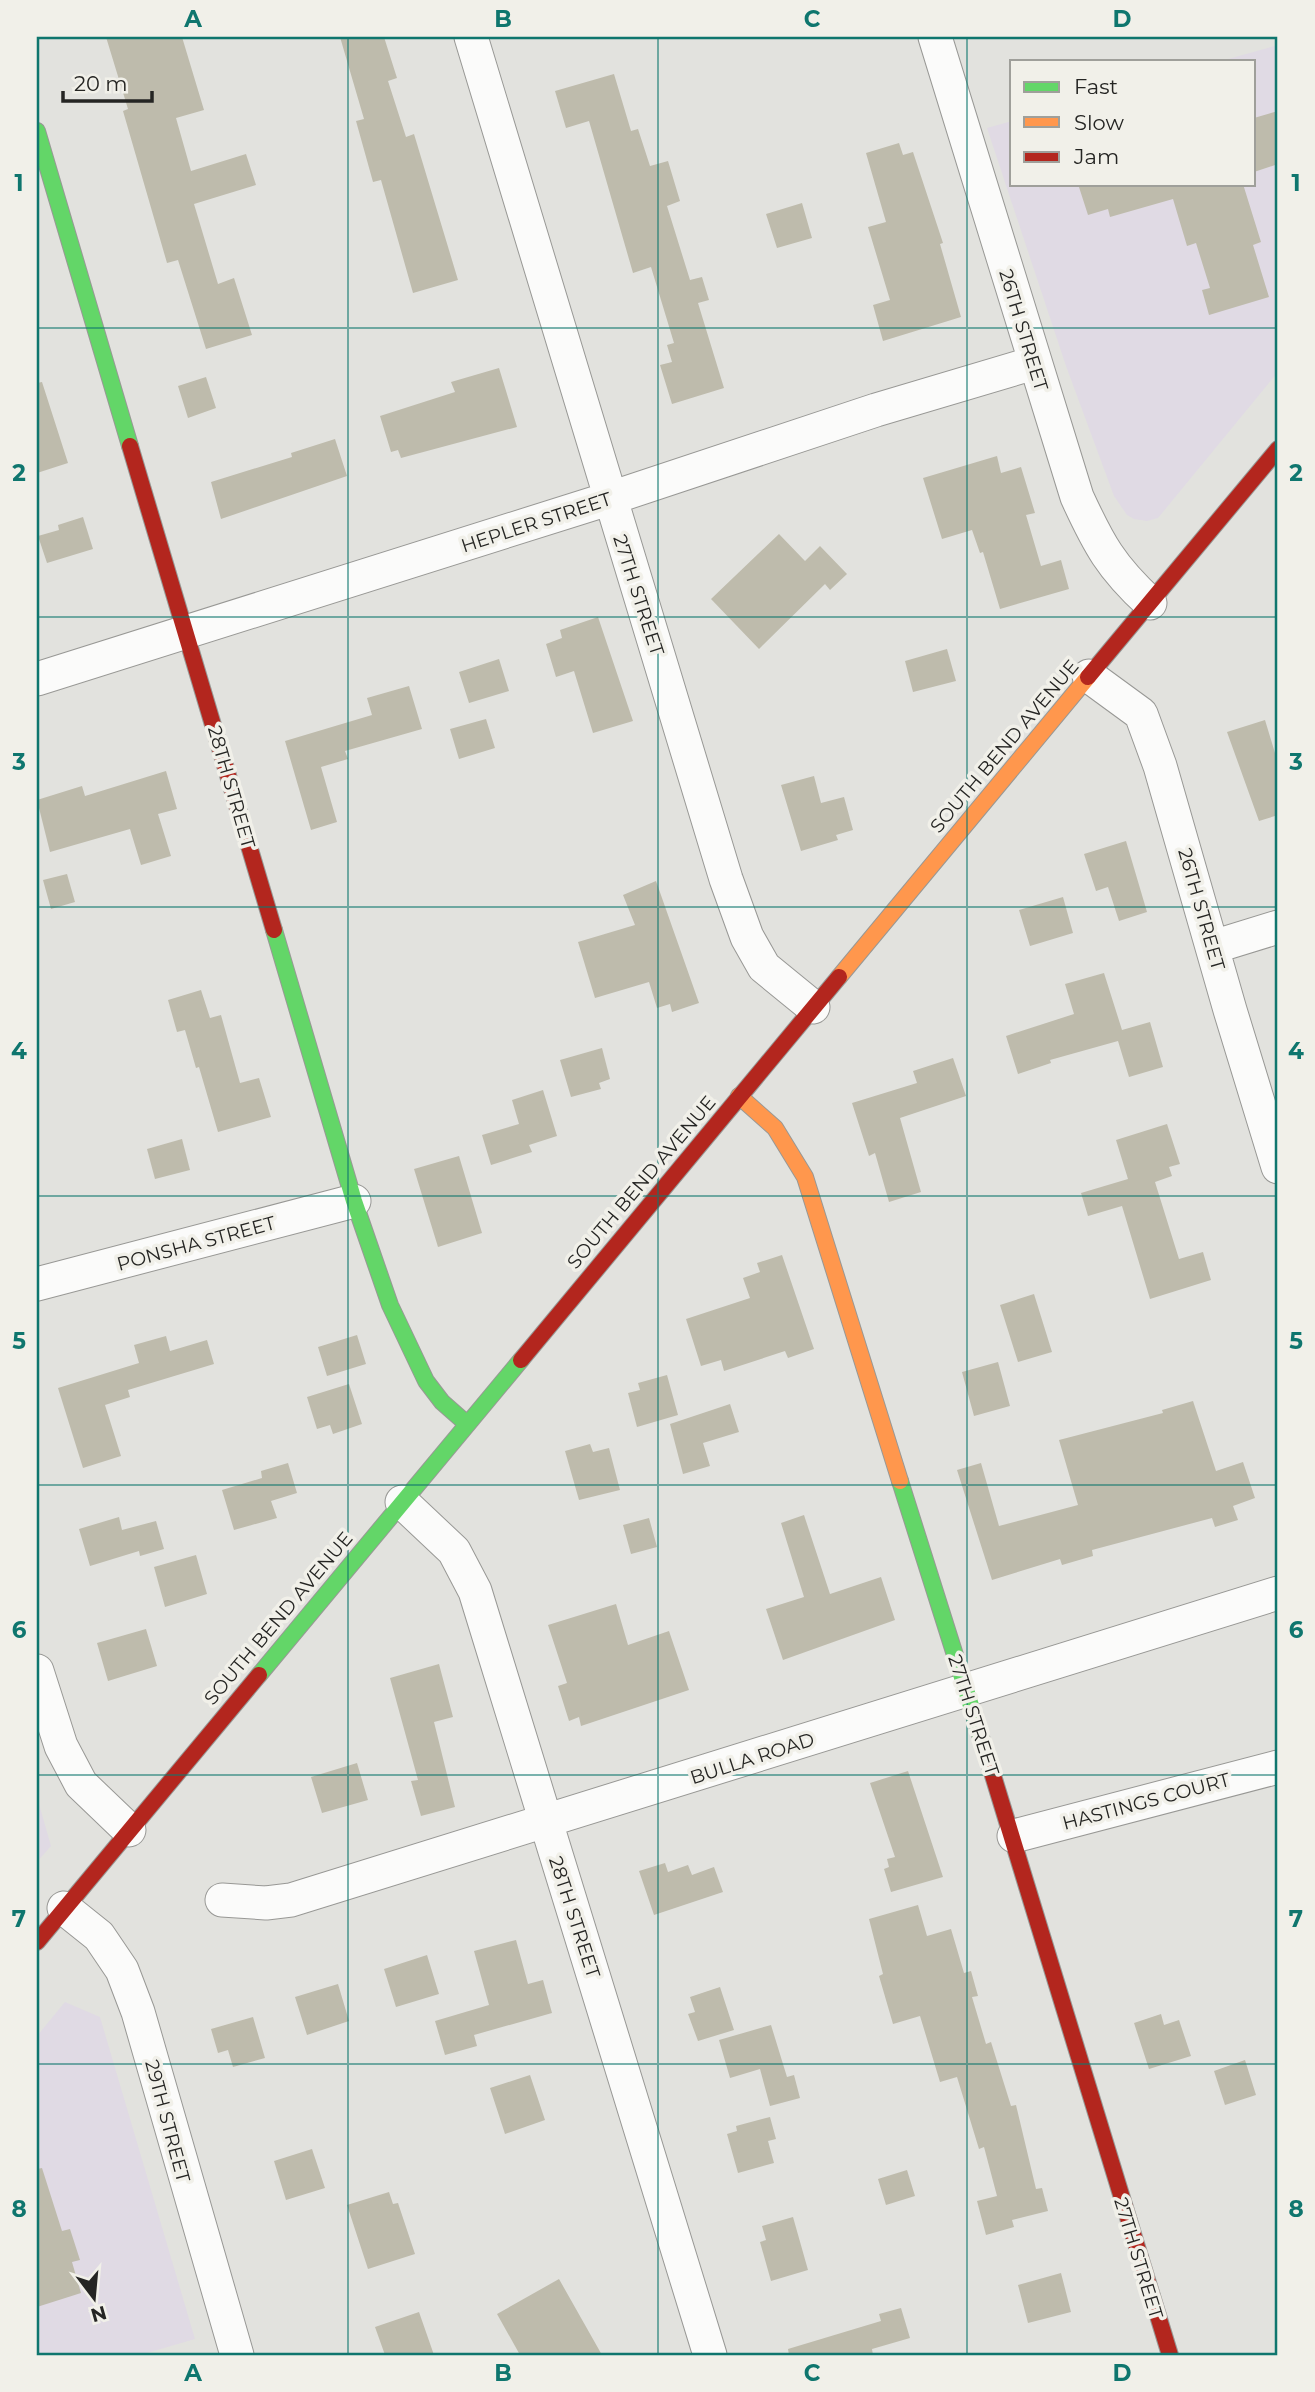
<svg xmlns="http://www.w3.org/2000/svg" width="1315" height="2392" viewBox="0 0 1315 2392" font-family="Montserrat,sans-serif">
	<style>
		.commercial { fill: #e0dae4 }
		.building { fill: #bebbac }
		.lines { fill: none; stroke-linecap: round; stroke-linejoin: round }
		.street-casing { stroke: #989895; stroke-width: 35 }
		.fast-casing { stroke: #989895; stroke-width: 18 }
		.slow-casing { stroke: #989895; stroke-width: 18 }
		.jam-casing { stroke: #989895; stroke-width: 18 }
		.street { stroke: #fbfbfa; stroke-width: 33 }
		.fast { stroke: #63d668; stroke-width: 16 }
		.slow { stroke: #ff974d; stroke-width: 16 }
		.jam { stroke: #b3261e; stroke-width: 16 }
		.grid { fill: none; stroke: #0f766e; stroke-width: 2; stroke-opacity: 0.55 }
		.labels { text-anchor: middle; stroke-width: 7; stroke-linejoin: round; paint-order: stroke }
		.street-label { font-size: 19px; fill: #252523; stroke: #f1f0e9 }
		.neatline { fill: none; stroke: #0f766e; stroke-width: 2.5 }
		.grid-label { font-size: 23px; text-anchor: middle; font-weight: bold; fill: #0f766e }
	</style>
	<rect width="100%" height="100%" fill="#e2e2de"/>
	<path class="commercial" d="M1278,45V372L1158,518L1147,521L1134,519L1127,515L1114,496L1066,366L987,128L1012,121V184H1254V61H1221Z
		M37,1797L51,1846L37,1862Z
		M65,2002L100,2017L195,2339L140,2355H37V2036Z"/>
	<path class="building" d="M106,37H182L204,110L176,118L191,171L246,154L256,185L194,204L218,284L234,278L252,335L206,349L178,260L167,263L123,111L128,109Z
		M340,37H384L397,78L388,81L406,137L414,134L458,280L413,293L381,180L373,182L356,121L364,119Z
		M614,74L631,131L638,129L650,166L668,161L680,201L667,206L690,280L702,277L709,300L698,303L724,388L672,404L660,365L672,362L667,345L674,343L651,267L633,273L589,121L566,128L555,91Z
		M1278,111V164L1254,172V118Z
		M899,143L903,155L913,152L943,243L940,244L961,317L883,341L873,305L890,300L868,227L886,222L866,153Z
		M1078,184H1243L1261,242L1253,245L1269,297L1209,315L1202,290L1210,288L1196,243L1187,246L1173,199L1110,217L1108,209L1088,215Z
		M802,203L812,238L777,248L766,214Z
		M499,368L517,427L401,458L398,450L391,452L380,416L455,392L451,382Z
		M206,377L216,408L188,418L178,386Z
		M42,382L68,463L37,473V383Z
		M335,439L347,476L221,519L211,482L292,457L291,453Z
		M997,456L1001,473L1021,467L1035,513L1026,515L1041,566L1061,560L1069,589L1000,609L983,552L980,553L972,530L942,539L923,478Z
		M83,517L93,549L47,563L38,536L59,530L58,525Z
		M779,534L805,561L820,546L847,574L830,590L825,584L759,649L711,599Z
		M598,617L633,721L593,733L574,671L556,677L546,644L562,638L560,630Z
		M947,649L956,681L913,692L905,661Z
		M499,659L509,691L469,703L459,672Z
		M409,686L422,729L345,751L348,759L321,767L337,822L311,830L285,741L372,715L367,698Z
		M486,719L495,748L459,759L450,729Z
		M1265,720L1278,763V815L1259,821L1227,732Z
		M166,771L177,809L158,814L171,856L141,865L130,829L50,852L37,800L82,786L85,796Z
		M814,776L821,803L844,797L853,830L836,835L838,840L801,851L781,785Z
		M1126,841L1147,912L1119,921L1108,887L1096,891L1084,854Z
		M67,874L75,902L51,909L43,880Z
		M656,881L699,1003L672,1012L670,1004L657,1008L649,982L595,998L578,942L635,925L623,895Z
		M1063,897L1073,933L1030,946L1019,910Z
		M1104,973L1122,1030L1150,1022L1163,1067L1129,1077L1118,1041L1050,1060L1051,1063L1018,1074L1006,1036L1074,1014L1065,984Z
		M201,990L210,1018L221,1015L240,1083L259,1078L271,1117L218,1132L199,1067L196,1068L185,1030L177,1032L168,1000Z
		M602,1048L610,1079L599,1083L601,1089L571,1097L560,1060Z
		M953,1058L966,1096L900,1118L921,1192L889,1202L875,1153L869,1156L852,1103L917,1083L913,1071Z
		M543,1090L557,1136L529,1145L532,1152L491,1165L482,1135L519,1124L512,1100Z
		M1167,1124L1180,1164L1169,1167L1172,1176L1155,1182L1179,1259L1203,1252L1211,1280L1150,1299L1122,1206L1088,1216L1081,1193L1128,1179L1116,1140Z
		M182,1139L190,1170L155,1179L147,1149Z
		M459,1156L482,1233L438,1247L414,1169Z
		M782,1255L814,1349L788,1358L785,1351L724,1371L721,1360L701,1366L686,1319L750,1298L743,1278L760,1272L757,1263Z
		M1034,1294L1052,1352L1018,1362L1000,1305Z
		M357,1335L366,1364L327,1376L318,1347Z
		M166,1336L170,1351L207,1340L214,1364L128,1390L130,1397L105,1405L121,1456L83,1468L58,1388L139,1363L134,1345Z
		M998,1362L1010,1406L974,1416L962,1372Z
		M667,1375L678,1415L637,1427L628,1393L640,1390L638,1383Z
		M349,1384L362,1424L333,1434L330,1425L317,1429L307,1397Z
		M1193,1401L1216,1471L1243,1462L1255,1498L1233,1506L1238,1520L1215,1527L1212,1518L1092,1550L1093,1556L1062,1565L1060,1559L992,1580L957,1470L981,1463L999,1526L1078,1505L1059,1440L1163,1413L1162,1410Z
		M730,1404L739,1432L703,1443L710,1466L683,1474L670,1424Z
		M590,1444L593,1452L609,1448L620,1490L579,1500L565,1451Z
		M288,1463L297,1493L271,1501L277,1518L234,1530L222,1490L262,1478L261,1471Z
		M804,1515L830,1594L881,1577L895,1620L783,1660L766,1609L804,1597L781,1523Z
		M119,1517L122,1530L156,1521L164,1549L140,1556L139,1551L90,1566L79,1529Z
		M649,1518L657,1547L631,1554L623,1525Z
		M196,1555L207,1594L165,1607L154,1567Z
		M616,1604L628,1645L669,1631L689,1690L581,1726L579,1717L569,1721L558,1686L567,1683L548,1625Z
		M146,1629L157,1666L108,1681L97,1643Z
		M439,1664L453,1717L434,1722L455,1807L421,1816L411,1781L418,1780L390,1678Z
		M357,1763L368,1800L322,1813L311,1777Z
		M908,1771L943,1877L891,1892L884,1869L889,1867L887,1859L895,1857L870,1783Z
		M665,1863L668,1872L688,1865L692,1875L714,1867L723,1892L654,1915L639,1871Z
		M918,1905L927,1936L951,1929L964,1973L971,1971L978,1996L972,1997L986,2044L991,2042L1011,2106L1016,2105L1036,2189L1042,2188L1048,2211L1012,2220L1014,2227L986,2235L977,2201L997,2196L984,2147L979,2149L957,2077L940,2082L920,2016L893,2024L879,1976L883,1974L869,1919Z
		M516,1940L528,1984L543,1980L552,2013L474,2035L477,2046L445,2055L435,2021L489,2005L474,1951Z
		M427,1955L439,1994L396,2007L384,1969Z
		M338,1984L349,2021L307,2035L295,1997Z
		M720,1987L734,2030L698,2041L688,2014L695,2012L690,1997Z
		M1161,2014L1164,2025L1179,2020L1191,2056L1149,2069L1134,2023Z
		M253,2017L265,2058L233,2067L228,2050L218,2053L211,2029Z
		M771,2025L787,2077L794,2075L800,2098L770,2106L760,2069L730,2078L719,2040Z
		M1245,2060L1256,2095L1225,2105L1214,2071Z
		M530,2075L545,2120L505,2134L490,2088Z
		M770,2117L776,2139L768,2141L774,2163L738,2173L727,2134L737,2131L736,2126Z
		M312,2149L325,2188L286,2200L274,2161Z
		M42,2168L62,2231L70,2229L80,2260L72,2262L81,2293L37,2307V2169Z
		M907,2170L915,2196L886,2205L878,2179Z
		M389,2192L393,2204L398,2203L415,2254L368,2269L347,2205Z
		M793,2217L808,2270L771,2281L760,2242L766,2240L762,2226Z
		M1061,2273L1071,2312L1028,2323L1018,2285Z
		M559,2279L602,2355H520L497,2314Z
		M901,2308L910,2338L872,2349L873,2355H789L788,2349L881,2321L879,2314Z
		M419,2312L434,2355H385L375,2327Z"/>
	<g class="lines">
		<defs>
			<path id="street" d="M471,37L726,879L747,937L764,967L813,1007
				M935,37L1077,497C1099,545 1111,567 1150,603
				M1089,676L1141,714L1160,766L1230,1010L1278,1167
				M37,679L608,499L876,410L1034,363
				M1213,947L1278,927
				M37,1284L354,1201
				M402,1502L454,1551L475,1591L710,2355
				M37,1671L61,1746L81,1784L129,1830
				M1014,1836L1278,1767
				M222,1900L266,1903L291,1900L1278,1593
				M64,1908L99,1936L122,1970L138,2012L237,2355"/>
			<path id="fast" d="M37,131L130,446
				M274,930L354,1201L390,1305L426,1381L442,1402L467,1424
				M900,1481L991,1769
				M259,1675L521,1360"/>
			<path id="slow" d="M839,977L1088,677
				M739,1096L775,1128L805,1177L900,1481"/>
			<path id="jam" d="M130,446L274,930
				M1088,677L1278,449
				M521,1360L839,977
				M991,1769L1170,2355
				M37,1942L259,1675"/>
		</defs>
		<use href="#street" class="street-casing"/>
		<use href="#fast" class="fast-casing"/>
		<use href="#slow" class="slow-casing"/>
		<use href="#jam" class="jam-casing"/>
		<use href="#street" class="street"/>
		<use href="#fast" class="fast"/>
		<use href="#slow" class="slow"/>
		<use href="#jam" class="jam"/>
	</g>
	<path class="grid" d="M348,37V2355M658,37V2355M967,37V2355M37,328H1278M37,617H1278M37,907H1278M37,1196H1278M37,1485H1278M37,1775H1278M37,2064H1278"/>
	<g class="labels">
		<g class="street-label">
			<text transform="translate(1024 330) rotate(73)" y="7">26TH STREET</text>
			<text transform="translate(536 522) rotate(-18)" y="7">HEPLER STREET</text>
			<text transform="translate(639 595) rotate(72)" y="7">27TH STREET</text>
			<text transform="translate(1004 746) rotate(-50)" y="7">SOUTH BEND AVENUE</text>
			<text transform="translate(232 787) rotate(74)" y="7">28TH STREET</text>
			<text transform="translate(1202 909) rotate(74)" y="7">26TH STREET</text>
			<text transform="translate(641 1182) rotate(-50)" y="7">SOUTH BEND AVENUE</text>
			<text transform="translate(196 1243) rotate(-15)" y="7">PONSHA STREET</text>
			<text transform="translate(278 1618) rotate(-50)" y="7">SOUTH BEND AVENUE</text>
			<text transform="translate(974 1715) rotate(72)" y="7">27TH STREET</text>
			<text transform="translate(752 1758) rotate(-18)" y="7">BULLA ROAD</text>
			<text transform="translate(1146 1801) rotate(-15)" y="7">HASTINGS COURT</text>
			<text transform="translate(575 1917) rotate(72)" y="7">28TH STREET</text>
			<text transform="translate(168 2121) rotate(75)" y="7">29TH STREET</text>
			<text transform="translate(1139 2258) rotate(73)" y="7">27TH STREET</text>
		</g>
	</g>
	<rect width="1315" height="2392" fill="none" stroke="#f1f0e9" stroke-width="77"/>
	<rect x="1010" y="60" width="245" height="126" fill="#f1f0e9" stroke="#9f9f9a" stroke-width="2"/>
	<rect x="1024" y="82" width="35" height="10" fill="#63d668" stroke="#9f9f9a" stroke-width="2"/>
	<text x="1074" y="94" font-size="21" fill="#252523">Fast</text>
	<rect x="1024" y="117" width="35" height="10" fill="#ff974d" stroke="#9f9f9a" stroke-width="2"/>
	<text x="1074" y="130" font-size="21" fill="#252523">Slow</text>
	<rect x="1024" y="152" width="35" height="10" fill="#b3261e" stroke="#9f9f9a" stroke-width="2"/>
	<text x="1074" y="164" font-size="21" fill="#252523">Jam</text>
	<g transform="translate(94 2298) rotate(164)" stroke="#f1f0e9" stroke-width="5" paint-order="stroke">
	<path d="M0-5L12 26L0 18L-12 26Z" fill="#252523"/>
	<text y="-10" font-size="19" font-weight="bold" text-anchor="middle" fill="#252523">N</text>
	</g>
	<path d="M63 91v10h89v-10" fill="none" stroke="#252523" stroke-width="3.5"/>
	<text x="74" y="91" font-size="21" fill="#252523" stroke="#f1f0e9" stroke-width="5" paint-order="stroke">20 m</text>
	<rect x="38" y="38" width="1238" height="2316" class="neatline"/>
	<g class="grid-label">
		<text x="193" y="27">A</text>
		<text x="503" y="27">B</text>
		<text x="812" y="27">C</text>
		<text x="1122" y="27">D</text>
		<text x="19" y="191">1</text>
		<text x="1296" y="191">1</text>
		<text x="19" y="481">2</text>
		<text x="1296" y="481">2</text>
		<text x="19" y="770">3</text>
		<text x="1296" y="770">3</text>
		<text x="19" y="1059">4</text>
		<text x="1296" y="1059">4</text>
		<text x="19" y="1349">5</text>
		<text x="1296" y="1349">5</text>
		<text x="19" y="1638">6</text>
		<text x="1296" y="1638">6</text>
		<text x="19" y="1927">7</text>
		<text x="1296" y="1927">7</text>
		<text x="19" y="2217">8</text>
		<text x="1296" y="2217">8</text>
		<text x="193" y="2381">A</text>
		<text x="503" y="2381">B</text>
		<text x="812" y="2381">C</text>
		<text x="1122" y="2381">D</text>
	</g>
</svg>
